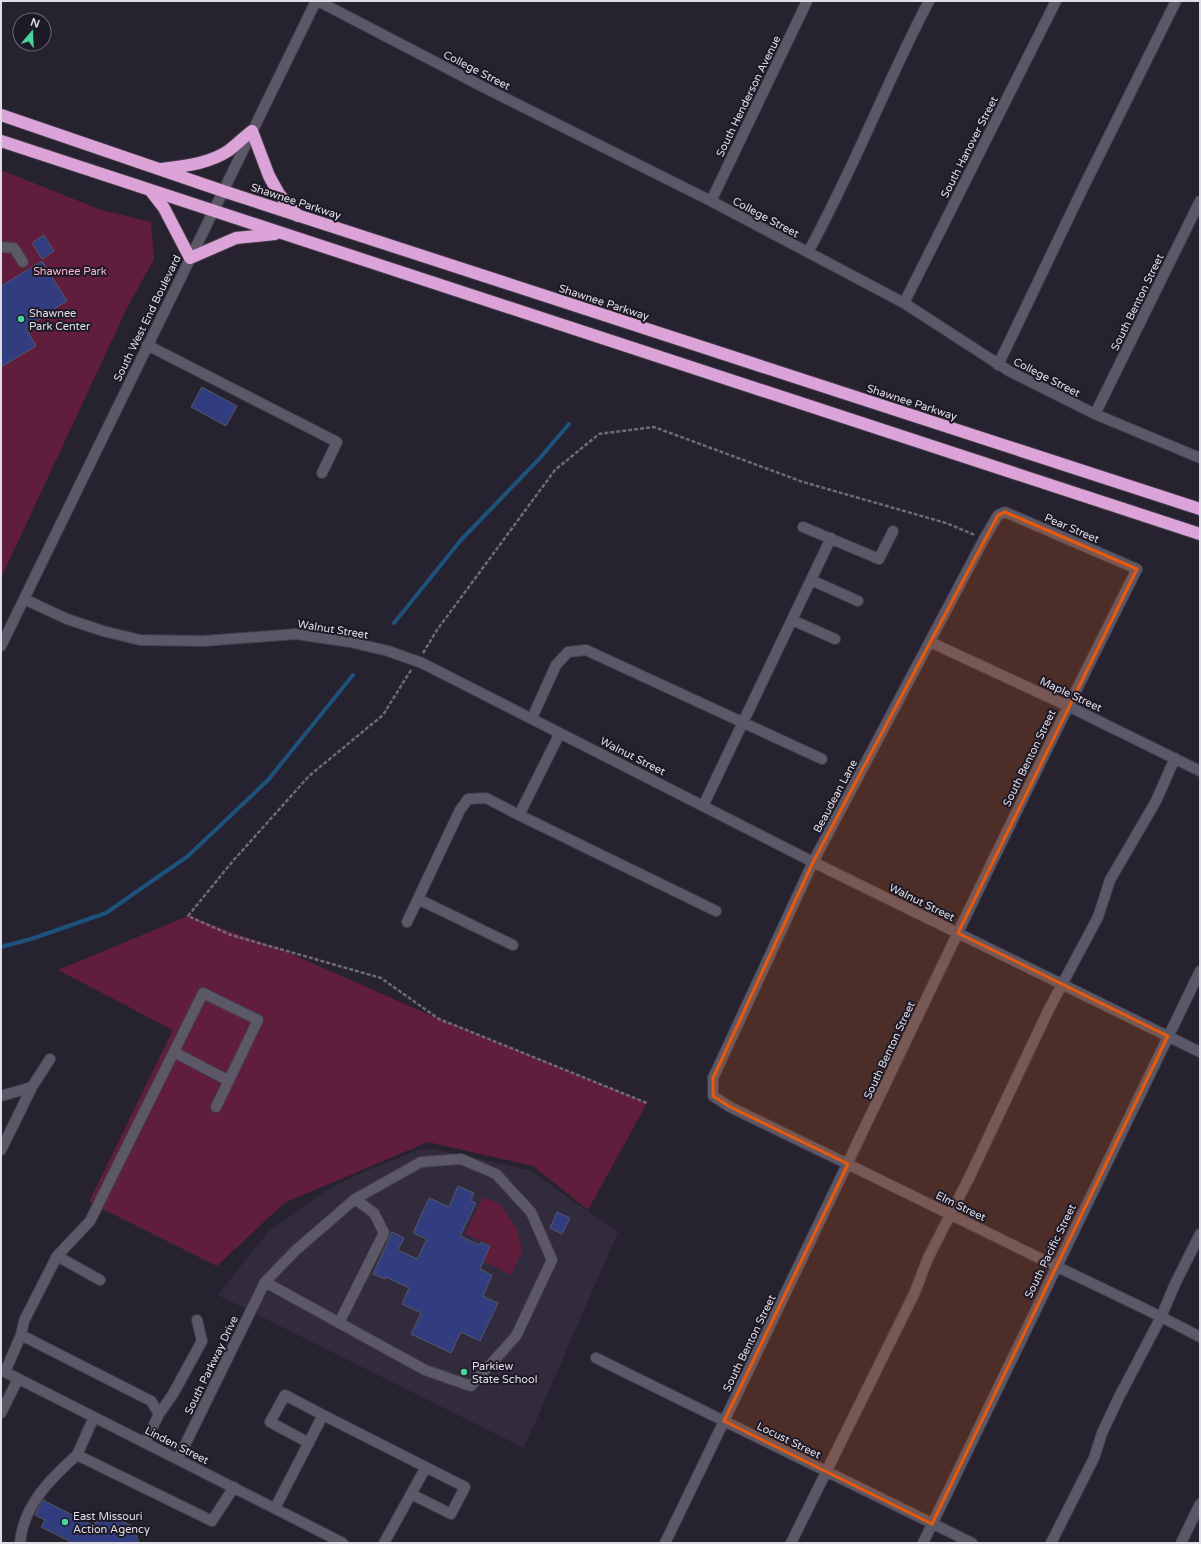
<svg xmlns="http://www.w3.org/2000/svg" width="1201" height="1544" viewBox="0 0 1201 1544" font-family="'Varela Round',sans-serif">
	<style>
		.built { fill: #322b3e }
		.green { fill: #611e3c }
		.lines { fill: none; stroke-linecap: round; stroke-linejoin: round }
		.stream { stroke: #1c527c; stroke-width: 4 }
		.building { fill: #323d7f; stroke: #535766 }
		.minor-casing { stroke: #423e49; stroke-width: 12 }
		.highway-casing { stroke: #423e49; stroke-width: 14 }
		.path { stroke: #6f6b76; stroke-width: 2.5; stroke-dasharray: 4 2; stroke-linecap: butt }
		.minor { stroke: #5d5867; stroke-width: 10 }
		.highway { stroke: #dca3d8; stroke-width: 12 }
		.marked { fill: #e8590c; fill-opacity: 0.2; stroke: #e8590c; stroke-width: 3; stroke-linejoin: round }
		.poi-dot { fill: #49d49d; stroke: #1e1926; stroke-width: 1.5 }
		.labels { text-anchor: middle; stroke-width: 4; stroke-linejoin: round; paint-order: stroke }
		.street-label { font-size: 11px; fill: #e0dde6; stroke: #1e1926 }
		.park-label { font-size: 11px; fill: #f8b4cc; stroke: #1e1926 }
		.poi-label { font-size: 11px; fill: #e0dde6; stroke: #1e1926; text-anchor: start }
	</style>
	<rect width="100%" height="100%" fill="#27222f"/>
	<path class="built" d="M433,1149L529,1170L618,1232L524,1448L218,1295L268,1232L328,1189L370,1169L418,1150Z"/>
	<path class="green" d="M1,170L101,210L151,222L154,259L127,308L1,578Z
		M188,916L287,952L439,1019L647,1103L588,1210L533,1166L428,1142L284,1203L217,1266L89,1202L173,1030L58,970Z
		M483,1197L500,1204L517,1229L522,1251L511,1275L484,1261L491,1245L465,1234Z"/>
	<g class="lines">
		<path class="stream" d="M394,623L461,540L540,458L569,424
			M1,947L31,939L106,913L188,856L268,780L353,675"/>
	</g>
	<path class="building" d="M44,235L54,251L42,259L32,243Z
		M42,261L67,301L55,308L56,309L26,328L36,346L1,367V286Z
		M202,387L237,406L226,426L191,407Z
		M458,1186L474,1193L471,1201L476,1203L460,1236L479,1245L481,1242L490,1246L480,1269L492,1275L483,1296L498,1303L480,1341L461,1332L451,1353L411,1334L421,1313L402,1304L409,1288L386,1277L385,1279L373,1274L392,1232L404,1238L398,1250L417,1259L427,1239L413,1233L429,1198L449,1207Z
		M557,1212L570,1218L562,1234L550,1228Z
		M43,1500L90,1524L113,1518L133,1526L139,1543H73L41,1527L45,1520L35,1515Z"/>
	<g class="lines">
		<defs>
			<path id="minor" d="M318,1L489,90L711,201L904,303L1009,371L1095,414L1200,458
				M711,201L807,1
				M1,247L14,248L23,262
				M808,252C853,171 886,83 929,1
				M904,303L1056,1
				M147,345L337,442L322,473
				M998,365L1083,188L1176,1
				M1095,414L1200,201
				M803,527L879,559L893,531
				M811,580L858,601
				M24,599L67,619L103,631L140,640L203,641L296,634L350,642L388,651L422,663L813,862L1200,1052
				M792,620L835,639
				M930,642L1068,706L1200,771
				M1,646L316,1
				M532,718L556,665L568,652L586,650L822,759
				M560,733L519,815L716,911
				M703,806L831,538
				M418,899L513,945
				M407,922L460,810L468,799L486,798L519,815
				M174,1052L229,1081
				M1,1096L32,1087
				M1,1150L32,1087L50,1059
				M461,1159L496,1174L531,1212L552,1260L516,1336L471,1386L425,1370L265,1282L296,1250L355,1199L421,1162Z
				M57,1256L100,1280
				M339,1323L384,1233L374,1213L355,1199
				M21,1335L24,1321L57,1256L90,1221L203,993L258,1020L216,1107
				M596,1358L972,1543
				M1,1370L343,1543
				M5,1372L21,1335L151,1401L159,1414L145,1443
				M1,1413L18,1379
				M159,1414L173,1394L202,1341L197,1320
				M323,1415L465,1487L451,1514L411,1494
				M94,1417L77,1455L212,1521L234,1487
				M178,1459L265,1282
				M275,1508L323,1415L285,1395L270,1422L309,1443
				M20,1543C23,1506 50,1479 77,1455
				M384,1543L426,1467
				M665,1543C823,1219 974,891 1137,569L1005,512L998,515L984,539L813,862L713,1078V1096L730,1107C832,1156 933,1206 1035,1256C1090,1283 1146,1308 1200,1337
				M791,1543L915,1292L928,1258L969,1178L1049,1009L1098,917L1110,880L1156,801L1175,758
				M923,1543L1200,971
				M1051,1543L1094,1458L1102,1433L1119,1397L1161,1317L1175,1284L1200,1234
				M1181,1543L1200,1504"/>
			<path id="highway" d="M1,115L223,191L1200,509
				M1,141L1200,534
				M161,169C184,166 208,164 228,151C236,145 244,137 252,131L269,176L279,194L298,216
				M150,190L164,208L190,258L236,238L275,234"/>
		</defs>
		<use href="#minor" class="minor-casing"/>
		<use href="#highway" class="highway-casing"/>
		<path class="path" d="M423,653L437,630L555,470L599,434L654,427L803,482L946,523L975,535
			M411,670L383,715L309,776L232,862L188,916L231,935L381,978L439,1019L647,1103"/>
		<use href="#minor" class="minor"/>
		<use href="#highway" class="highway"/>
	</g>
	<path class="marked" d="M1005,512L1137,569L958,933L1168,1036L932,1524L724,1421L848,1164L730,1107L713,1096V1078L813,862L998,515Z"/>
	<g class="poi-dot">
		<circle cx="21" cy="319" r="4"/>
		<circle cx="464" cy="1372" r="4"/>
		<circle cx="65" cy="1522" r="4"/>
	</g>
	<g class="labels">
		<g class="street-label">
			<text transform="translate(477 70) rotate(27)" y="4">College Street</text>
			<text transform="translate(748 96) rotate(-64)" y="4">South Henderson Avenue</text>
			<text transform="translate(969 147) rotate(-63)" y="4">South Hanover Street</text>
			<text transform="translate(296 201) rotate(18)" y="4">Shawnee Parkway</text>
			<text transform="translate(766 217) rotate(28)" y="4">College Street</text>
			<text transform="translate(604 302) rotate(18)" y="4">Shawnee Parkway</text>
			<text transform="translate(1137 302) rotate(-64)" y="4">South Benton Street</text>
			<text transform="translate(147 318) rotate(-64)" y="4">South West End Boulevard</text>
			<text transform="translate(1047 377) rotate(27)" y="4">College Street</text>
			<text transform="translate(912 402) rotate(18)" y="4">Shawnee Parkway</text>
			<text transform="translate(1072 528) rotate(23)" y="4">Pear Street</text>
			<text transform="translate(333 629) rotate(9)" y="4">Walnut Street</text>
			<text transform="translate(1071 694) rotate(25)" y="4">Maple Street</text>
			<text transform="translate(633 756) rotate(27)" y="4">Walnut Street</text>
			<text transform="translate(1029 758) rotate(-64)" y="4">South Benton Street</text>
			<text transform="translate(835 796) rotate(-62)" y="4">Beaudean Lane</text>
			<text transform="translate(922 902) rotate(26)" y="4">Walnut Street</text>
			<text transform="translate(889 1050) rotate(-65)" y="4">South Benton Street</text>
			<text transform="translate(961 1206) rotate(26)" y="4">Elm Street</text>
			<text transform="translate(1050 1251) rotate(-64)" y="4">South Pacific Street</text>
			<text transform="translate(749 1343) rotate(-64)" y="4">South Benton Street</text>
			<text transform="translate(211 1365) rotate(-64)" y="4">South Parkway Drive</text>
			<text transform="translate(789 1440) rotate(26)" y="4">Locust Street</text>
			<text transform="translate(177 1445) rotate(27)" y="4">Linden Street</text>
		</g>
		<g class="park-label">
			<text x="70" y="275">Shawnee Park</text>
		</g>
		<g class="poi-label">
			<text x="29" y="317">Shawnee<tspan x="29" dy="13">Park Center</tspan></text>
			<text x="472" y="1370">Parkiew<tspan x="472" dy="13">State School</tspan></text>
			<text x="73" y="1520">East Missouri<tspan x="73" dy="13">Action Agency</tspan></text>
		</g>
	</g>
	<rect width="1201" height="1544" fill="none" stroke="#e0dde6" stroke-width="4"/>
	<g transform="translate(32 32) rotate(19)"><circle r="19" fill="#1e1926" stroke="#6c6773"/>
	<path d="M0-3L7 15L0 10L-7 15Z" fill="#49d49d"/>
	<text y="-6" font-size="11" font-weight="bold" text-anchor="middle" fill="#e0dde6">N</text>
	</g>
</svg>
